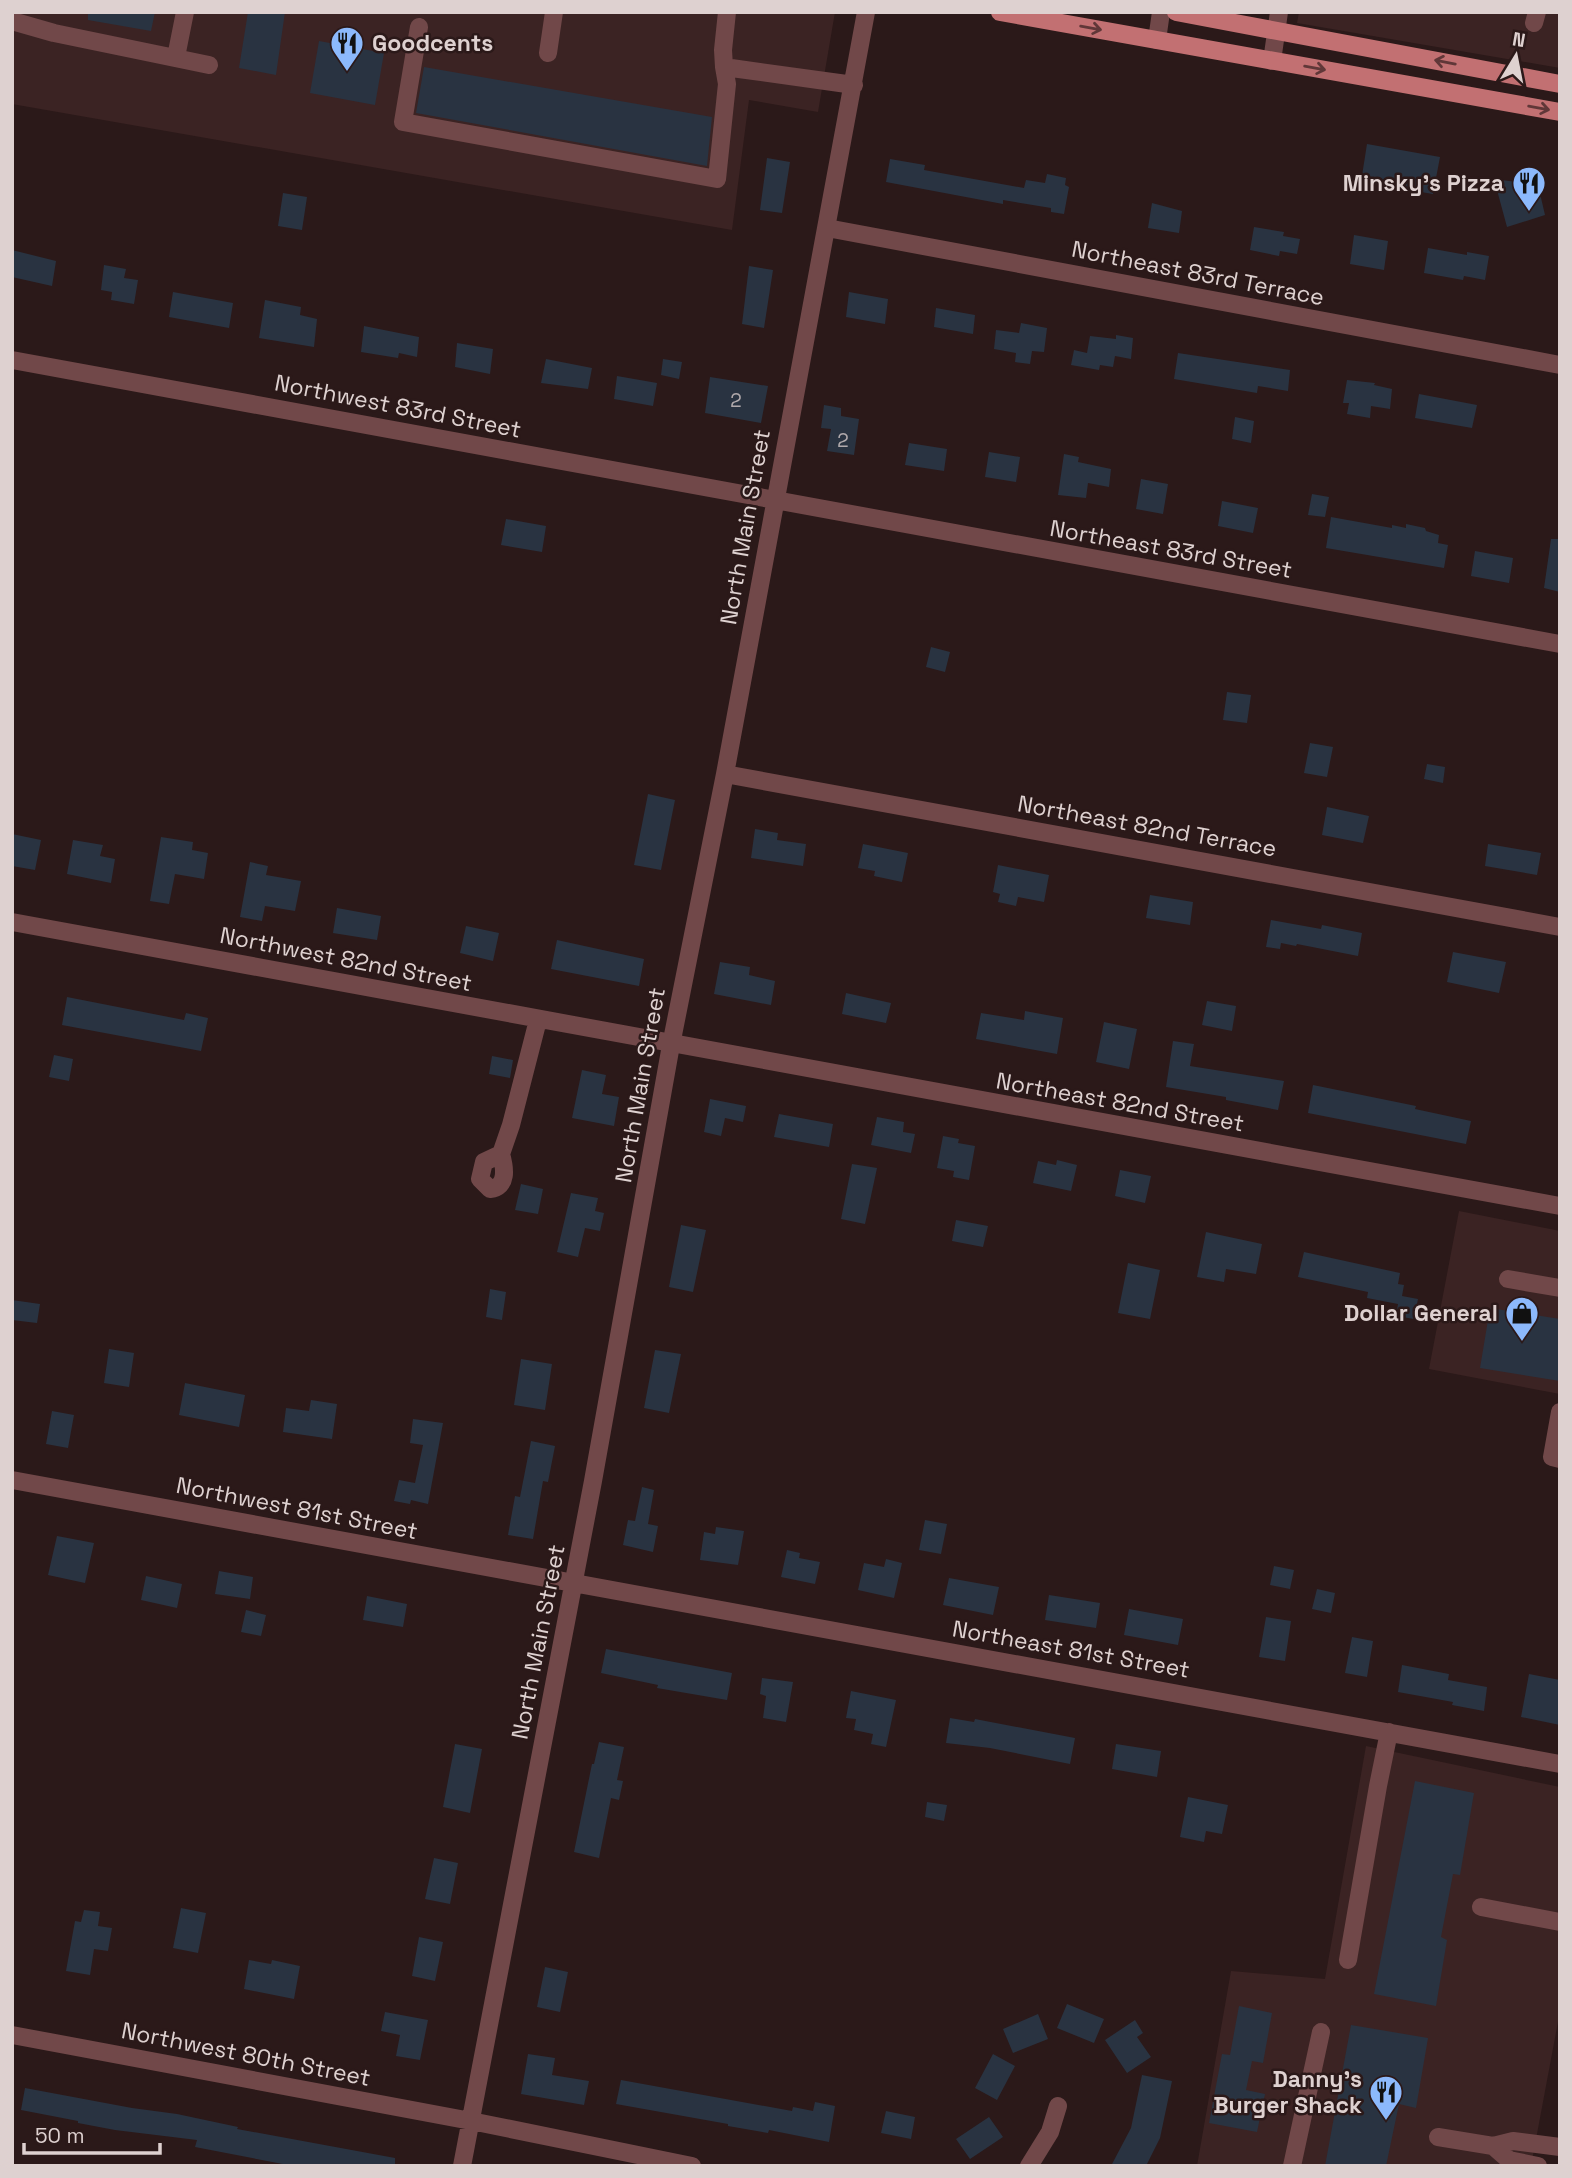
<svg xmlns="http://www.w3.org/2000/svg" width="1572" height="2178" viewBox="0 0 1572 2178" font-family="'Space Grotesk',sans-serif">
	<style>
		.built { fill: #3b2323 }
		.building { fill: #293341 }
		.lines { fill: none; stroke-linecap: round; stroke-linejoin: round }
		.minor { stroke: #714849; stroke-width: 18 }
		.major { stroke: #c27072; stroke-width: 18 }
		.oneway { stroke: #603738 }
		.labels { text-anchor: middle; stroke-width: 5; stroke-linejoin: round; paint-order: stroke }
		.number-label { font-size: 19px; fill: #b1aaac }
		.poi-label { font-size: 23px; font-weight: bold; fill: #ded1d0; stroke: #2b1919; text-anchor: end }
		.street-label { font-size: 23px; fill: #ded1d0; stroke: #2b1919 }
	</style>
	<rect width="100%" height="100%" fill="#2b1919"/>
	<path class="built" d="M12,12H835L818,112L749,100L732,230L12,104Z
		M1299,12H1560V68L1297,23Z
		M1459,1211L1560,1231V1394L1429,1369Z
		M1366,1746L1560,1787V2011L1531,2166H1197L1231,1971L1325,1979Z"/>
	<path class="building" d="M88,12H155L151,31L88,20Z
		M248,12H285L276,75L239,68Z
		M319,41L384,53L375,105L310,93Z
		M424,67L712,117L707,166L416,113Z
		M1367,144L1440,157L1433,194L1361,182Z
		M767,158L790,162L782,213L760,210Z
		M890,159L925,165L924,170L1024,188L1026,180L1045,183L1047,174L1066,178L1065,185L1069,187L1064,214L1051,212V208L1003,200V204L886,182Z
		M1494,179L1538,185L1545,215L1507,227Z
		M283,193L307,197L302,230L278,226Z
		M1152,203L1182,211L1179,233L1148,228Z
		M1254,227L1284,232L1283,236L1300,239L1297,254L1280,251L1279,256L1250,250Z
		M1354,235L1388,241L1384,270L1350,264Z
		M1428,248L1467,255V252L1489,256L1485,280L1464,276L1463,280L1424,273Z
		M12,250L56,261L52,286L12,277Z
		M104,265L126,269L124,278L138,280L134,304L111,300L112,292L101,290Z
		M749,266L773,270L764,328L742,324Z
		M173,292L233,303L229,328L169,317Z
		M849,292L888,299L885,324L846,317Z
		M265,300L301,307L300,315L317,319L314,347L259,338Z
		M936,308L975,315L973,334L934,327Z
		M1021,323L1047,328L1044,352L1032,351L1030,364L1015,362L1016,353L994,349L996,330L1019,333Z
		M364,326L419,337L417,357L399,353L398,358L361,352Z
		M1116,335L1133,338L1131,359L1115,356L1113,367L1100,365L1099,370L1071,365L1074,350L1087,353L1090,336L1116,339Z
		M457,343L493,349L490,374L455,367Z
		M1178,353L1290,370L1288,391L1258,386L1257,393L1174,379Z
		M546,359L592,368L588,389L541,383Z
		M663,359L682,362L679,379L661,375Z
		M617,376L657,383L653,406L614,399Z
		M710,377L768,386L761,423L705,413Z
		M1347,380L1375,383L1374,385L1392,389L1390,409L1371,406L1370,418L1347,414L1349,403H1343Z
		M1419,394L1477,405L1472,428L1415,418Z
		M824,405L841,408V416L859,419L854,455L827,451L831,429L821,428Z
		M1235,417L1254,421L1251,443L1232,439Z
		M909,443L947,449L944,471L905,465Z
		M989,452L1020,457L1016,482L985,477Z
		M1064,454L1079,457L1078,462L1111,469L1109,487L1088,483L1086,498L1058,495Z
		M1141,479L1168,484L1163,514L1136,509Z
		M1312,494L1329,497L1325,517L1308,515Z
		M1222,501L1258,508L1253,533L1218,526Z
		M1331,517L1392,528V525L1406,528V524L1425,528L1426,531L1439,535L1438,543L1448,545L1444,568L1326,548Z
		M506,519L546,526L542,552L501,545Z
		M1551,539H1560V592L1544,588Z
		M1475,551L1513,558L1509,583L1471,576Z
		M931,647L950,652L945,672L926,667Z
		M1227,692L1251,695L1247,723L1223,720Z
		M1310,743L1333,747L1327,777L1304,773Z
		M1427,764L1445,767L1443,783L1424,779Z
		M648,794L675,800L661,870L634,865Z
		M1327,807L1369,816L1363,843L1322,835Z
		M755,829L778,833L777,840L806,844L803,866L751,858Z
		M12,834L41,840L35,870L12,866Z
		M161,837L193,842L192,850L208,853L204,879L175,874L169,904L150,901Z
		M73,840L103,845L100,856L115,859L111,883L67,874Z
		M863,844L908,853L902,882L874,876L875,871L858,868Z
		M1488,844L1541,853L1537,875L1485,866Z
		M250,862L268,866L266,875L301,881L295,911L265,906L262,921L240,917Z
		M998,865L1049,875L1044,902L1018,897L1016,906L998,902L1000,894L993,892Z
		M1150,895L1193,902L1190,925L1146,918Z
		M337,908L381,916L377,940L333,933Z
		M1271,920L1321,929L1322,925L1362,933L1358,956L1297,944L1296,946L1281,943L1280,949L1266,947Z
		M466,926L499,933L493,961L460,953Z
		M557,940L644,959L639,986L551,969Z
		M1453,952L1506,962L1499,993L1447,982Z
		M720,962L750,967L749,975L775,981L771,1005L714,994Z
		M846,993L891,1003L886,1023L842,1014Z
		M67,997L184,1020L186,1013L208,1018L201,1051L62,1025Z
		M1207,1001L1236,1006L1232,1031L1202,1025Z
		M1025,1011L1063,1018L1057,1054L976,1039L981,1013L1024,1020Z
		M1104,1022L1137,1029L1129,1069L1096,1062Z
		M1173,1041L1194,1044L1190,1066L1284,1081L1278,1110L1226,1100V1097L1166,1087Z
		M54,1055L73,1059L69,1081L49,1077Z
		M492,1056L513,1060L510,1078L489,1074Z
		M582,1070L606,1075L602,1094L619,1097L614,1126L572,1118Z
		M1313,1085L1416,1106L1415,1109L1471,1121L1466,1144L1308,1113Z
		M710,1099L746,1106L743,1122L725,1118L721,1136L704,1132Z
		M779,1114L833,1124L829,1147L774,1137Z
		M877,1117L904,1122L903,1132L915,1134L911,1153L871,1145Z
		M943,1136L959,1139L958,1143L975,1146L969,1180L953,1177L954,1171L937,1168Z
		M1057,1160L1077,1165L1071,1191L1033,1183L1038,1161L1056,1165Z
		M852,1164L877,1168L865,1224L841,1219Z
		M1120,1170L1151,1176L1145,1203L1115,1196Z
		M521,1184L543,1189L538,1214L515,1210Z
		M571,1193L598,1198L595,1211L604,1213L600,1231L585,1228L578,1257L557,1252Z
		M956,1220L988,1226L983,1247L952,1241Z
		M681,1225L706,1230L693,1292L669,1287Z
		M1206,1232L1262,1244L1256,1274L1226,1269L1224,1282L1197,1277Z
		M1304,1252L1400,1273L1398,1284L1404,1285L1402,1296L1418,1299L1414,1319L1396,1316L1398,1304L1367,1298L1368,1292L1298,1277Z
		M1128,1263L1160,1270L1150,1319L1118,1313Z
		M490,1289L506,1292L502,1320L486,1317Z
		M12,1300L40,1304L37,1323L12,1320Z
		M1490,1308L1560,1319V1381L1480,1368Z
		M109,1349L134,1353L129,1387L104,1383Z
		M655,1350L681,1354L669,1413L644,1408Z
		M521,1359L552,1364L545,1410L514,1405Z
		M185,1383L245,1395L239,1427L179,1415Z
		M311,1400L337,1404L332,1439L283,1432L286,1408L309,1411Z
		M52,1411L74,1415L68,1448L46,1444Z
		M413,1419L443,1423L428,1504L411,1500L410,1504L394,1501L399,1480L415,1483L423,1445L410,1443Z
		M531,1441L555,1446L548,1482L543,1481L533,1539L508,1535L515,1496L520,1497Z
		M642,1487L654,1490L648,1524L658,1526L653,1552L623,1545L628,1520L635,1521Z
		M925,1520L947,1524L941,1554L919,1550Z
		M716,1527L744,1531L738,1565L700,1560L704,1532L715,1534Z
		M57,1536L94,1543L85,1583L48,1575Z
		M787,1550L800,1553L799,1558L820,1562L815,1584L781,1577Z
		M886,1559L902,1563L894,1598L858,1590L864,1563L884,1567Z
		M1274,1566L1294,1570L1290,1589L1270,1585Z
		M219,1571L253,1577L250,1599L215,1594Z
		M146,1576L182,1584L177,1608L141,1600Z
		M949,1578L999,1587L993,1615L943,1605Z
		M1317,1589L1335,1593L1331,1613L1312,1609Z
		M1049,1595L1100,1603L1096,1628L1045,1620Z
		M367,1596L407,1604L403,1627L363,1620Z
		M1129,1609L1183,1619L1178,1645L1124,1635Z
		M246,1610L266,1615L261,1636L241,1632Z
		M1266,1617L1291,1621L1285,1661L1259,1657Z
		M1352,1637L1373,1641L1367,1677L1345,1673Z
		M606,1649L732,1673L727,1700L657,1688L658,1685L601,1673Z
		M1402,1665L1449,1674L1448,1680L1487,1687L1484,1711L1452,1705L1453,1702L1398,1692Z
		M1529,1674L1560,1680V1725L1521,1717Z
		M762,1678L793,1682L786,1722L763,1718L766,1696L760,1694Z
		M851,1691L896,1700L886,1747L871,1744L873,1734L854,1730L856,1719L846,1718Z
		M950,1718L974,1722L975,1719L1075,1738L1070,1764L990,1748L946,1743Z
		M599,1742L624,1747L617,1780L623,1781L619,1800L611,1798L599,1858L574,1852L592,1764H594Z
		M455,1744L482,1749L470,1813L443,1807Z
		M1116,1744L1161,1751L1157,1777L1112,1769Z
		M1415,1781L1474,1793L1460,1875L1453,1874L1441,1937L1447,1940L1436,2006L1374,1994Z
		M1188,1797L1228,1805L1222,1834L1206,1831L1204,1842L1180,1837Z
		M927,1802L947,1805L944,1821L925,1817Z
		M434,1858L458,1863L450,1904L425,1899Z
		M181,1908L206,1913L198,1953L173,1948Z
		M84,1910L100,1912L98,1926L112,1928L108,1951L94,1949L90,1975L66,1971L75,1921L81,1922Z
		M419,1937L443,1942L435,1981L412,1976Z
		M249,1960L271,1964L272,1960L300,1966L294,1999L244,1989Z
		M545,1967L568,1972L560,2012L537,2007Z
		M1067,2004L1104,2019L1094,2043L1057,2028Z
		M1239,2006L1272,2013L1263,2063L1252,2061L1246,2090L1265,2094L1257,2132L1209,2123L1222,2054L1230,2055Z
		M385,2012L428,2020L420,2060L396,2056L400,2035L381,2031Z
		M1038,2014L1048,2039L1013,2053L1003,2029Z
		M1135,2020L1143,2033L1137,2037L1151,2057L1127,2073L1105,2040Z
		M1351,2025L1428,2038L1416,2108L1399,2104L1386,2166H1325Z
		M528,2054L555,2058L552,2075L589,2081L584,2105L521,2094Z
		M993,2054L1015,2066L997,2100L975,2088Z
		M1142,2075L1172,2081L1160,2138L1146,2166H1111L1131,2128Z
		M621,2080L792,2111L793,2107L813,2111L815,2102L835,2106L829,2142L769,2130L768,2133L728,2126V2124L616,2104Z
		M25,2088L132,2108L177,2114L238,2127L237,2129L395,2158V2166H293L195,2147L197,2140L115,2130L78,2123V2121L21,2110Z
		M886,2111L915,2117L911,2139L881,2133Z
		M989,2117L1003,2137L970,2159L956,2139Z"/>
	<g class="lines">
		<path class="minor" d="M12,21L54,33L209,65
			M1534,23L1537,12
			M419,27L403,122L717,179L727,84L724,67L854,85
			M1157,40L1161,12
			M548,53L554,12
			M176,57L185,12
			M1272,61L1279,12
			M724,67L723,50L727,12
			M827,228L1560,365
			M12,360L1560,644
			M725,774L1560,927
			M12,922L1560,1206
			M501,1154C505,1168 508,1187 490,1189L480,1179L484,1162L501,1154L511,1125L538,1020
			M1508,1279L1560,1288
			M1560,1412L1552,1457L1560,1459
			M12,1480L1560,1764
			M1481,1907L1560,1922
			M1348,1960L1378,1786L1389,1732
			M12,2035L471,2121L692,2166
			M1438,2137L1493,2146
			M462,2166L593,1481L671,1045L725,774L866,12
			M1029,2166L1050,2132L1058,2106
			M1292,2166L1321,2032
			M1538,2166L1509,2160L1493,2146L1513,2141L1560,2147"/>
		<path class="major" d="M1000,12L1560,112
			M1176,12L1560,84"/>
	</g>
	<defs><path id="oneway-shaft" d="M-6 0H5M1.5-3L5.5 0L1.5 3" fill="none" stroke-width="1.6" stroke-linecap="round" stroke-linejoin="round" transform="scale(1.75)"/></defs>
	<g class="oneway">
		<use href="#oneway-shaft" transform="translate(1091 28) rotate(10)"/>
		<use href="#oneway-shaft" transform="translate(1445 62) rotate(-169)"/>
		<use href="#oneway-shaft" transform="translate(1315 68) rotate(10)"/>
		<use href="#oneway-shaft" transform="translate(1539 108) rotate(10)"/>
	</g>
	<defs>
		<symbol id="restaurant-pin" viewBox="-11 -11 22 30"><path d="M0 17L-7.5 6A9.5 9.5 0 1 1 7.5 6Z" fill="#8cb9fc" stroke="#2b1919"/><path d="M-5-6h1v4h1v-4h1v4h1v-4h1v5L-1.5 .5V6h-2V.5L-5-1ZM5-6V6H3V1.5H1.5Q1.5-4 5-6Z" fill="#111"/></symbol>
		<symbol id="shop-pin" viewBox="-11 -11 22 30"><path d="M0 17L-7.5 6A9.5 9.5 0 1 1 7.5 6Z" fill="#8cb9fc" stroke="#2b1919"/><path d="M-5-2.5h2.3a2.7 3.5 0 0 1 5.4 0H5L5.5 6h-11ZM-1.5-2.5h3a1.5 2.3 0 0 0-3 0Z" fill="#111"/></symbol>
	</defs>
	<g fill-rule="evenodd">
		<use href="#restaurant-pin" x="328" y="24" width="38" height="52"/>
		<use href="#restaurant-pin" x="1510" y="164" width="38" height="52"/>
		<use href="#shop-pin" x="1503" y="1294" width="38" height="52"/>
		<use href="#restaurant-pin" x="1367" y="2073" width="38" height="52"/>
	</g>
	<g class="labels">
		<g class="number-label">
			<text x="736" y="407">2</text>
			<text x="843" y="447">2</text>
		</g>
		<g class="poi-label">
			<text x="372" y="51" text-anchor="start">Goodcents</text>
			<text x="1504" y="191">Minsky's Pizza</text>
			<text x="1498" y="1321">Dollar General</text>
			<text x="1362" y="2087">Danny's<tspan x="1362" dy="26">Burger Shack</tspan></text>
		</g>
		<g class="street-label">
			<text transform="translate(1198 273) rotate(11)" y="8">Northeast 83rd Terrace</text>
			<text transform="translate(398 406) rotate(11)" y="8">Northwest 83rd Street</text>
			<text transform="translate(745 527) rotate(-80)" y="8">North Main Street</text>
			<text transform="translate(1171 549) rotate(10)" y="8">Northeast 83rd Street</text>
			<text transform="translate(1147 826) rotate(10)" y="8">Northeast 82nd Terrace</text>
			<text transform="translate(346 959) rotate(11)" y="8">Northwest 82nd Street</text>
			<text transform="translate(640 1085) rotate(-80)" y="8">North Main Street</text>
			<text transform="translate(1120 1102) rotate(10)" y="8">Northeast 82nd Street</text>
			<text transform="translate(297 1508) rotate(11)" y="8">Northwest 81st Street</text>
			<text transform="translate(538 1642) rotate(-79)" y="8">North Main Street</text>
			<text transform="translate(1071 1649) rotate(10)" y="8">Northeast 81st Street</text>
			<text transform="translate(246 2054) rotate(11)" y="8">Northwest 80th Street</text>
		</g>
	</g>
	<rect width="1572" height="2178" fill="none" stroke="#ded1d0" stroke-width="28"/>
	<g transform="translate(1516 56) rotate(10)" stroke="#2b1919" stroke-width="5" paint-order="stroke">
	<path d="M0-5L12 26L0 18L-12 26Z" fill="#ded1d0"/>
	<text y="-10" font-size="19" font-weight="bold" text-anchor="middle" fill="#ded1d0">N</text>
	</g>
	<path d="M24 2143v10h136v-10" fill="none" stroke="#ded1d0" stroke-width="3.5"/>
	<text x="35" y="2143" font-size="21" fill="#ded1d0" stroke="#2b1919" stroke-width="5" paint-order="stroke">50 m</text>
</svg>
